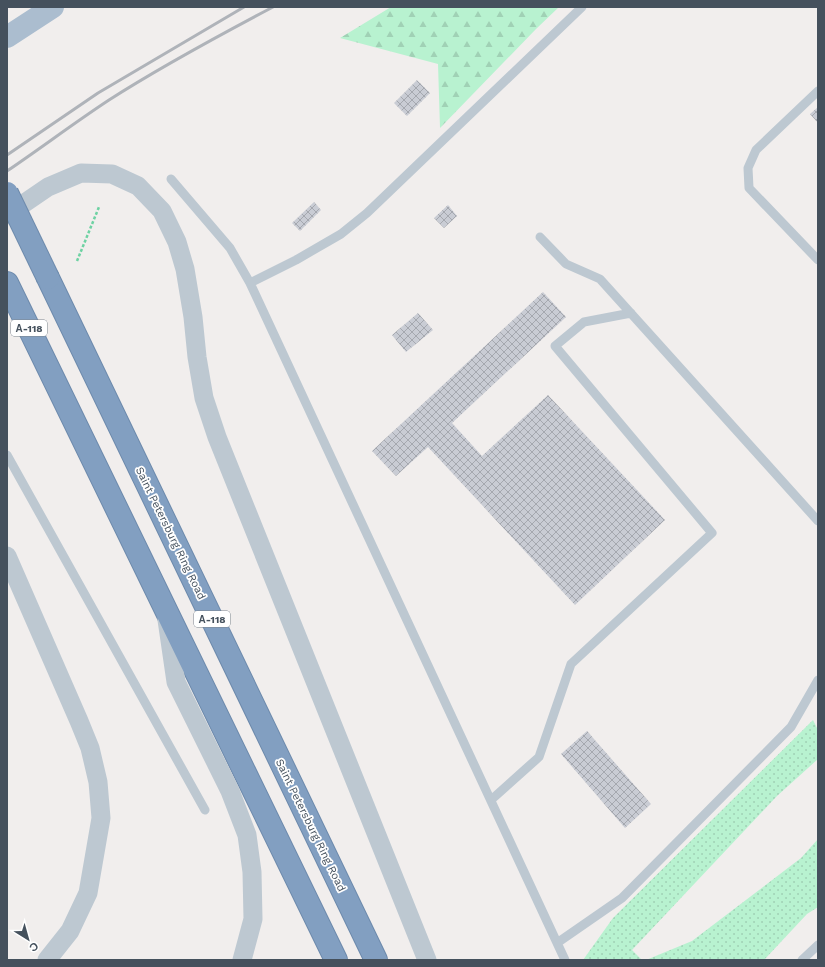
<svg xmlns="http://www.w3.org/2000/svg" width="825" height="967" viewBox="0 0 825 967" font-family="'Work Sans',sans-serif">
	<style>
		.grass { fill: url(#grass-dots) }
		.forest { fill: url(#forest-firs) }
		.building { fill: url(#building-cross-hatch) }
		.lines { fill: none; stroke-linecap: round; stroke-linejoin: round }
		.motorway-casing { stroke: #6d8aac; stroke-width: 24 }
		.path { stroke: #6ed2a3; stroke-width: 2.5; stroke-dasharray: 3 2; stroke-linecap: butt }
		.service { stroke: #bdc8d1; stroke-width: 9 }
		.minor { stroke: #bdc8d1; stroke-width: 19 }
		.primary { stroke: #abbdcf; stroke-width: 22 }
		.motorway { stroke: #829fc1; stroke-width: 22 }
		.rail { stroke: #afb3b9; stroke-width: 3 }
		.motorway-bridge-casing { stroke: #6d8aac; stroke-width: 24; stroke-linecap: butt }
		.motorway-bridge { stroke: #829fc1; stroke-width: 22 }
		.labels { text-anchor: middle; stroke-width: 3.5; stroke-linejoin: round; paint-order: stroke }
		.shield { fill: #fff; stroke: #7d858e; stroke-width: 1 }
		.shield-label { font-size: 10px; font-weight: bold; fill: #45515d }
		.street-label { font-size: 11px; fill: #45515d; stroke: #fff }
	</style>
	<defs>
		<pattern id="grass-dots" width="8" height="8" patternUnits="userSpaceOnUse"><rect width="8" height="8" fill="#b8f2d0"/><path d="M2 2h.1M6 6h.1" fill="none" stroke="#a0d1b5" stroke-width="1.8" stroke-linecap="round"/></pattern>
		<pattern id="forest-firs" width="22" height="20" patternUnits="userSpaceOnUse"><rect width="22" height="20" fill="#b8f2d0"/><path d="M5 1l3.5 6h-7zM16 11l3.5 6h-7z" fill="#a0d1b5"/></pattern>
		<pattern id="building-cross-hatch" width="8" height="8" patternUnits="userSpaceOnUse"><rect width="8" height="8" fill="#c9ccd4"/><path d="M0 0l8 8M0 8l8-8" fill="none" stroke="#a5a8af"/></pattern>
	</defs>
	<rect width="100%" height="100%" fill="#f1eeed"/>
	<path class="grass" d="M813,720L818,730V759L777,796L632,950L642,960H583L613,918Z
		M818,839V907L807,914L764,960H646L692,941L801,858Z"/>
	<path class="forest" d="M391,7H559L536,29L440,128L438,64L340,38Z"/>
	<path class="building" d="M417,80L430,93L407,116L394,103Z
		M818,107V123L810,114Z
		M314,202L321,210L300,231L292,223Z
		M448,205L457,216L444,228L434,218Z
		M543,292L566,317L452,423L482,456L548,395L665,520L575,605L428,447L396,476L372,451Z
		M418,313L433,330L406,352L392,335Z
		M587,731L651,804L625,828L561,754Z"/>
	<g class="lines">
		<defs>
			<path id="motorway" d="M48,278L376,960
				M7,283L336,960"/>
		</defs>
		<use href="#motorway" class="motorway-casing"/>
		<path class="path" d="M77,261L99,207"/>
		<path class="service" d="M818,91L756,150L748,168L749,188L818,260
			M171,179L230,248L250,283L565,960
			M540,237L566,264L600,279L818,521
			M250,283L296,260L341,234L367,213L582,7
			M7,455L205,810
			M491,800L539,757L571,664L712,533L555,346L584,322L631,313
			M557,943L622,898L791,727L818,680
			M802,960L818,945"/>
		<path class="minor" d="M7,215L48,187L81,173L112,174L138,186L162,211L177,242L185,269L193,317L197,357L204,398L217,437L427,960
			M7,556L79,721L90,748L98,782L101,818L88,893L70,931L47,960
			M167,620L176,682L230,791L247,835L252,872L253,919L242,960"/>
		<path class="primary" d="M7,37L53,7"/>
		<use href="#motorway" class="motorway"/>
		<path class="rail" d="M7,155L98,93L244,7
			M7,171C41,148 74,123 109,100C162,66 218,36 273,7"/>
		<defs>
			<path id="motorway-bridge" d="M7,193L48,278"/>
		</defs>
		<use href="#motorway-bridge" class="motorway-bridge-casing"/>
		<use href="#motorway-bridge" class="motorway-bridge"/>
	</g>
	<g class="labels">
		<g class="shield">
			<rect x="11" y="320" width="36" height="16" rx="3"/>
			<rect x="194" y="611" width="36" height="16" rx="3"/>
		</g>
		<g class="shield-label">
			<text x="29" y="332">А-118</text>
			<text x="212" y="623">А-118</text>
		</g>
		<g class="street-label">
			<text transform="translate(171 533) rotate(64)" y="4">Saint Petersburg Ring Road</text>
			<text transform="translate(311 825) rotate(64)" y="4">Saint Petersburg Ring Road</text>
		</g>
	</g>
	<rect width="825" height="967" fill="none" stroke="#45515d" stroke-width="16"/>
	<g transform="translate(28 939) rotate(143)" stroke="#ffffff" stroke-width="3" paint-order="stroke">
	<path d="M0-3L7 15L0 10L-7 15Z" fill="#45515d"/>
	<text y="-6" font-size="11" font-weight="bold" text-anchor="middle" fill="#45515d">С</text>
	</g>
</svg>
